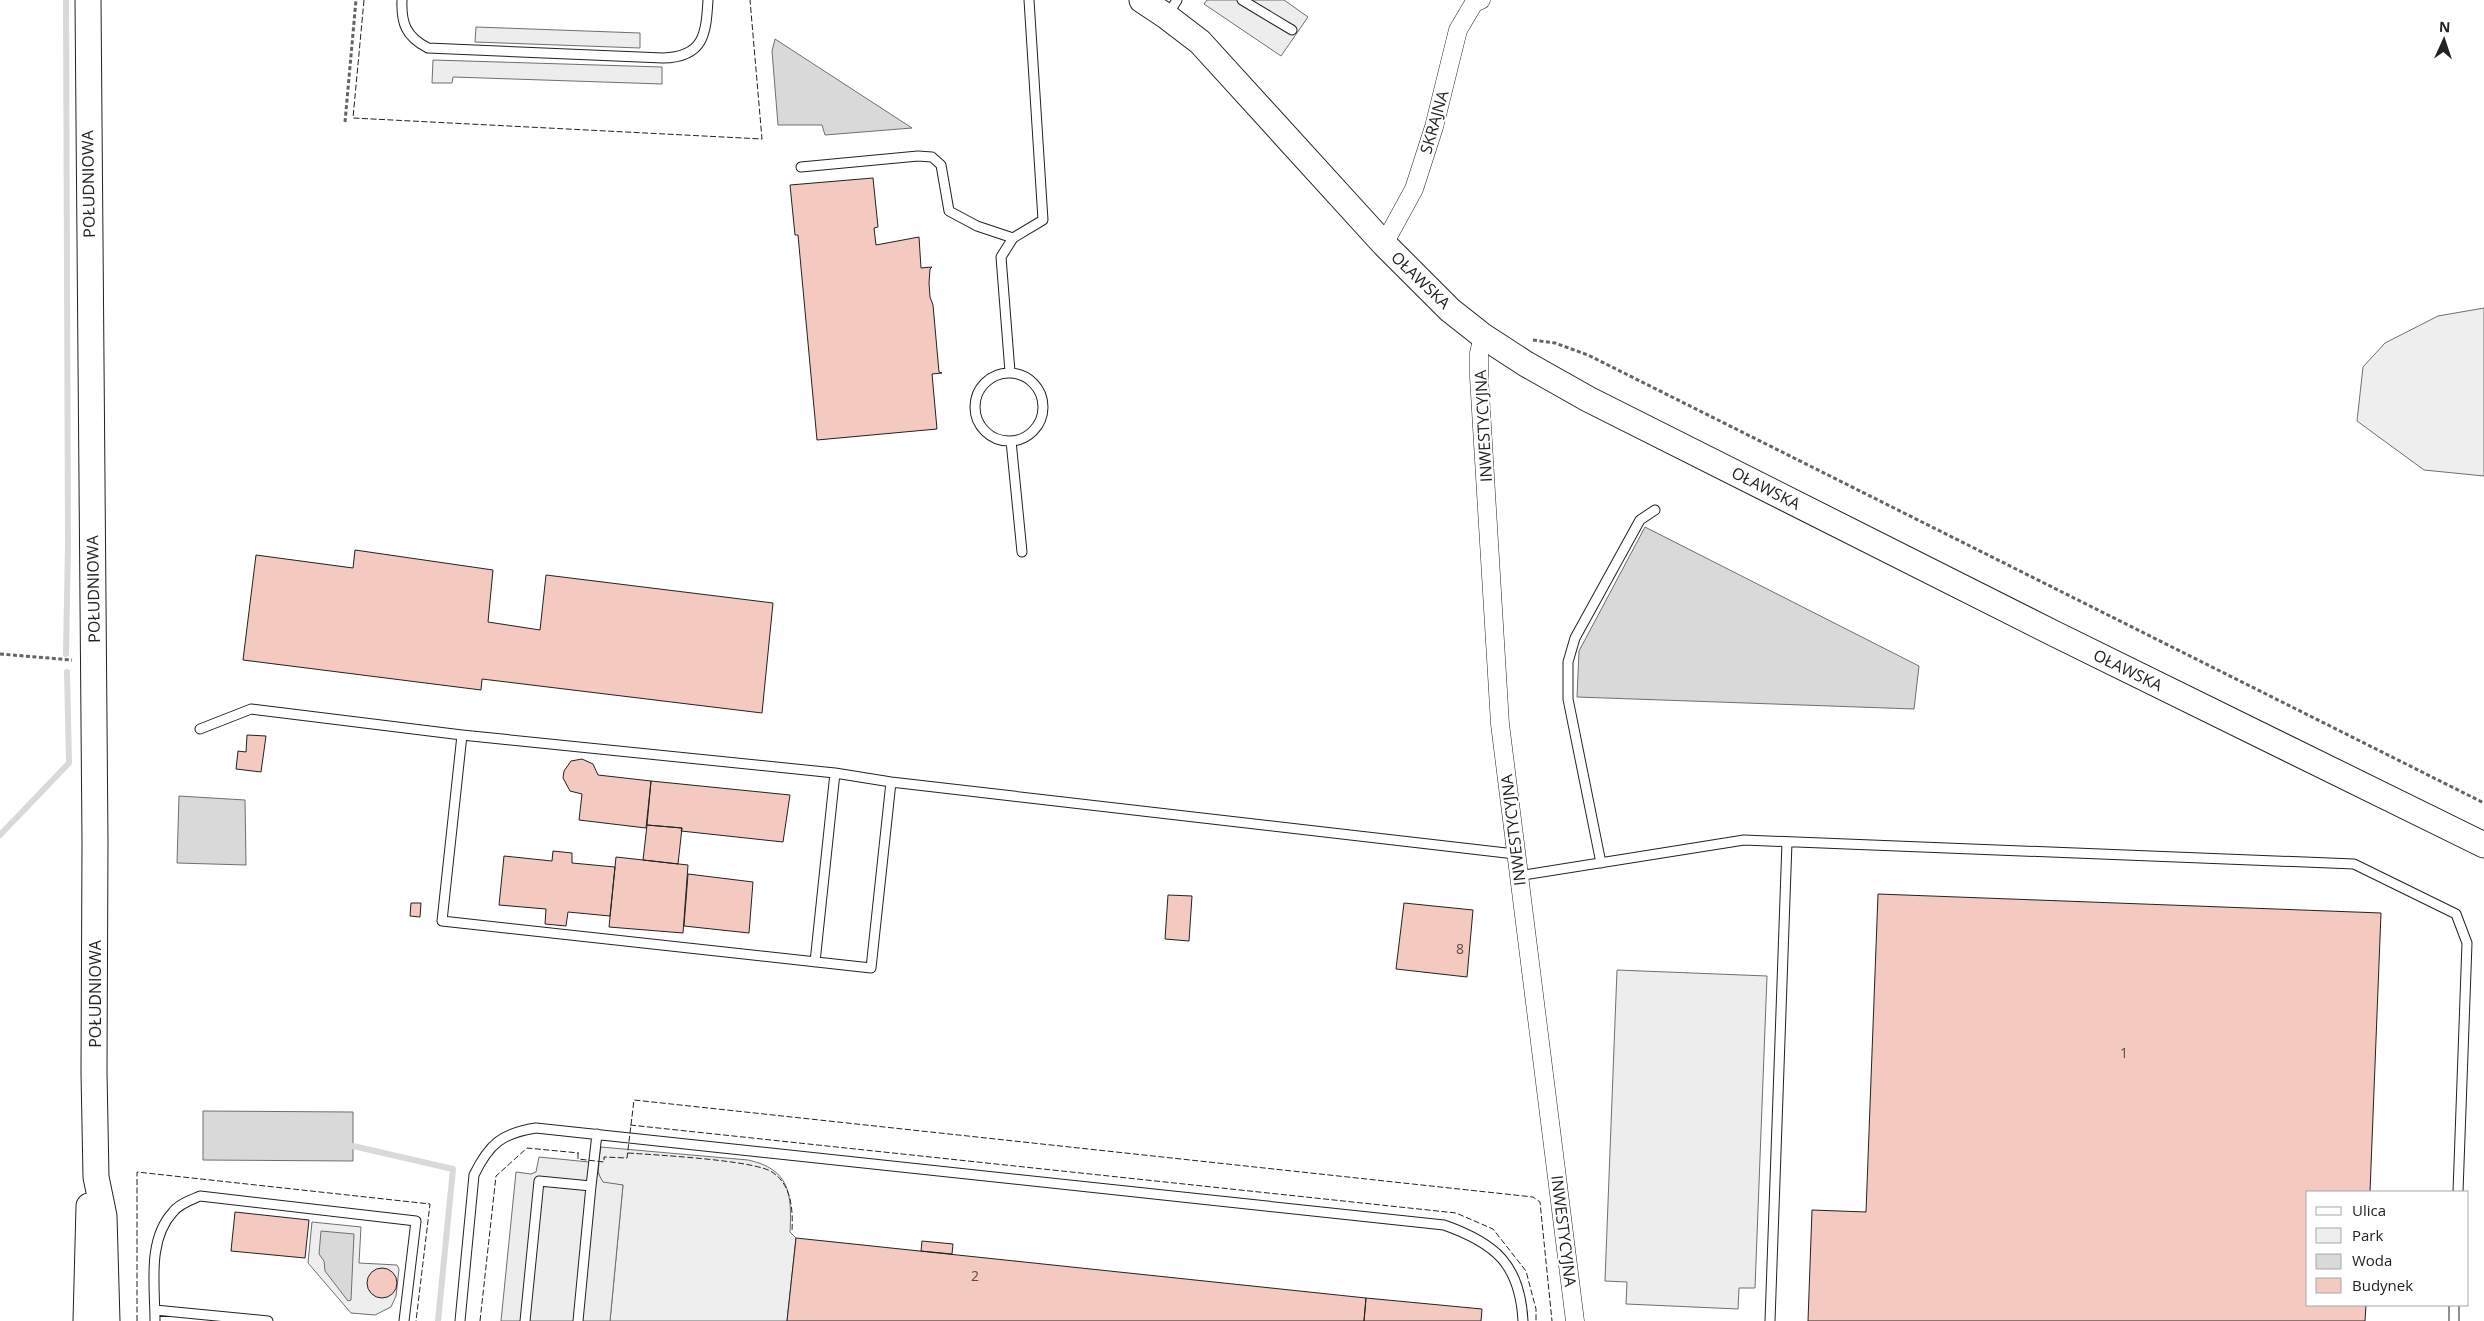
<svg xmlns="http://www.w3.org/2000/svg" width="2484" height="1321" viewBox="0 0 2484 1321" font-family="'Open Sans',sans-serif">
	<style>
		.green { fill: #eee; stroke: #6f6f6f }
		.parking { fill: #ededed; stroke: #6f6f6f }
		.water { fill: #d9d9d9; stroke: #6f6f6f }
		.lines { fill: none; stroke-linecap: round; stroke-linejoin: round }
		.stream { stroke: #d9d9d9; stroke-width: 6 }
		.building { fill: #f3c9c0; stroke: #222 }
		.lane-casing { stroke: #222; stroke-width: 11 }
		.street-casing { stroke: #222; stroke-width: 19 }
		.secondary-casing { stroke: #222; stroke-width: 27 }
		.path { stroke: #646464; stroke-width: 3; stroke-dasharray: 4 2.5; stroke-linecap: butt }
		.lane { stroke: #fff; stroke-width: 9 }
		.street { stroke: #fff; stroke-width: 18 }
		.secondary { stroke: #fff; stroke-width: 25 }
		.fence { stroke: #222; stroke-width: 1; stroke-dasharray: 6 2.5; stroke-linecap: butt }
		.labels { text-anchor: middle; stroke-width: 4; stroke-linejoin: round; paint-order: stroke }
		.number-label { font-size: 14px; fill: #564c4a }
		.street-label { font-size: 16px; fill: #222; stroke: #fff }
	</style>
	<rect width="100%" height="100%" fill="#fff"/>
	<path class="green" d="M2484,308V476L2424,470L2357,421L2363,367L2385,343L2438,316Z
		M601,1147L748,1160C790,1169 792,1194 790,1232L796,1238L787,1321H610L623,1185L603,1183C595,1173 599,1159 601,1147Z
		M312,1222L361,1227L359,1263L397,1265L399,1269L396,1296L391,1307L375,1315L351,1313L308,1263Z"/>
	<path class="parking" d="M1207,0H1284L1308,17L1281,56L1204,4Z
		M476,27L640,33V48L475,42Z
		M433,60L662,67V84L453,77L452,83H432Z
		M1617,970L1767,976L1755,1288H1739L1738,1309L1626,1304L1627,1282L1605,1281Z
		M539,1157L599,1163L598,1173L603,1182L623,1185L610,1321H501L516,1172L531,1174L536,1172Z"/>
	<path class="water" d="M775,39L912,128L825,135L822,125H778L772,51Z
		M1645,527L1919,666L1914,709L1577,697L1579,651Z
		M179,796L245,800L246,865L177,863Z
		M203,1111L353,1112V1161L203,1160Z
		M321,1231L354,1234L351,1300L348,1301L325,1271L324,1261L319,1254Z"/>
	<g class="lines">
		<path class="stream" d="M66,0L68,546L66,654
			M0,835L69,763L67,672
			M353,1146L453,1169L438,1321"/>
	</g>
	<path class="building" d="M873,178L878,227L874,228L876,245L919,237L921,268L932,267L930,269L929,283L930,297L933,305L939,372L942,373L932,374L937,429L817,440L798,235H795L790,185Z
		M355,550L493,570L488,622L540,630L546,575L773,603L762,713L482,679L481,690L243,660L256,555L353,568Z
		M247,735L266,736L261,772L236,769L238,751L246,752Z
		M582,759L593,764L598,775L651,781L646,828L579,820L582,794L570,791L563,778L564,771L571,761Z
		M651,781L790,795L783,842L681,831L682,828L647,825Z
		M647,825L682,828L678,864L643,860Z
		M553,851L572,853V863L615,867L610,916L568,912L566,926L545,924L546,909L499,905L504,856L552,861Z
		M616,857L688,865L683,933L609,927Z
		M688,874L753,882L749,933L684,926Z
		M1878,894L2381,913L2370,1192H2308V1305H2366L2365,1321H1808L1812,1210L1866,1212Z
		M1168,895L1192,896L1189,941L1165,939Z
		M411,903H421L420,917L410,916Z
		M1404,903L1473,910L1467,977L1396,969Z
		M235,1212L309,1220L305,1258L231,1251Z
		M796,1238L1366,1298L1364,1321H787Z
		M922,1241L953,1244L952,1254L921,1251Z
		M367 1283a15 15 0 1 1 30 0a15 15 0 1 1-30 0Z
		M1366,1298L1482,1309L1481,1321H1364Z"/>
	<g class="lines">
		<defs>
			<path id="lane" d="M402,0C401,23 406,37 428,48L663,58C704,57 706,34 708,0
				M1242,0L1292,30
				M1167,16L1177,0
				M801,167L918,156L932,157L941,165L949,211L977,226L1013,238
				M1010,372L1001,257L1013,238L1043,220L1029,0
				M975 407a34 34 0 1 1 68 0a34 34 0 1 1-68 0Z
				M1011,441L1022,552
				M200,729L251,709L462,735L835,773L891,782L1515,854
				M462,735L442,921L871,968L891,782
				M1601,863L1568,699V662L1575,638L1640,520L1655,510
				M1518,876L1744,840L2354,864L2456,914L2467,943L2458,1192
				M815,962L835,773
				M591,1186L597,1134
				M155,1310L268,1321
				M155,1321C155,1286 147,1240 173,1212C179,1204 191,1200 200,1196L416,1221L404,1321
				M460,1321L474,1175C489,1144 502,1133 536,1128L1444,1225C1495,1243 1520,1264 1523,1321
				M525,1321L539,1181L591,1186L578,1321
				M1770,1321L1787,842
				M2454,1321V1305"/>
			<path id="street" d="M1384,244L1414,189L1434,127L1458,30L1474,3L1481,0
				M1483,336L1479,353V377L1500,724L1575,1321"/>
			<path id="secondary" d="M88,0L95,842L94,1073L96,1177L104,1216L107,1321
				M1142,0L1166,16L1200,42L1384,244L1450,310L1483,336L1526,364L1588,399L2055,634L2484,845
				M86,1321L89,1206"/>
		</defs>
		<use href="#lane" class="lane-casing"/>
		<use href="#street" class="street-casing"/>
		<use href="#secondary" class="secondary-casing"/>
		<path class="path" d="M345,122L356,0
			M1533,340L1555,343L1588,355L2484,803
			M0,654L72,660"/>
		<use href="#lane" class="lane"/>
		<use href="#street" class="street"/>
		<use href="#secondary" class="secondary"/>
		<path class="fence" d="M364,0L353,118L762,139L750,0
			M630,1125L1456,1213L1493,1229L1526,1271L1536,1309V1321
			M578,1153V1159L604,1162V1157L627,1158L634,1100L1533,1197L1540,1202L1552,1321
			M628,1153C655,1155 754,1160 772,1172C792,1185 793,1210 792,1231
			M137,1321V1172L430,1204L416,1321
			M480,1321L496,1176L527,1148L579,1153"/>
	</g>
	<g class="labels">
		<g class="number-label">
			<text x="1460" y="954">8</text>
			<text x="2124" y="1058">1</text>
			<text x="975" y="1281">2</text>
		</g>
		<g class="street-label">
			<text transform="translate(1434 122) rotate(-74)" y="6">SKRAJNA</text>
			<text transform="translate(88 184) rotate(-91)" y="6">POŁUDNIOWA</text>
			<text transform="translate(1421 280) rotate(44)" y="6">OŁAWSKA</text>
			<text transform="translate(1483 426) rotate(-93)" y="6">INWESTYCYJNA</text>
			<text transform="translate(1766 488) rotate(27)" y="6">OŁAWSKA</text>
			<text transform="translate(93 589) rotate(-91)" y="6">POŁUDNIOWA</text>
			<text transform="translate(2128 670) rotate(26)" y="6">OŁAWSKA</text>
			<text transform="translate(1513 830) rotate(-97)" y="6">INWESTYCYJNA</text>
			<text transform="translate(95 994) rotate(-90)" y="6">POŁUDNIOWA</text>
			<text transform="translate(1564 1231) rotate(83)" y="6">INWESTYCYJNA</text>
		</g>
	</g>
	<rect x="2306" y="1191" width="162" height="115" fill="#ffffff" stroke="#a7a7a7"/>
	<rect x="2316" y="1207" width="25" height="8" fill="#ffffff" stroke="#a7a7a7"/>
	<text x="2352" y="1216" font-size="15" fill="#222222">Ulica</text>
	<rect x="2316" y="1228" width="25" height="15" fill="#eeeeee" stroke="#a7a7a7"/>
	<text x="2352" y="1241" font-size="15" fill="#222222">Park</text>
	<rect x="2316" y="1254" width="25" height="15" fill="#d9d9d9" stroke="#a7a7a7"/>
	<text x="2352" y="1266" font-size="15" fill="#222222">Woda</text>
	<rect x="2316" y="1278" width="25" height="15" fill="#f3c9c0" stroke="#a7a7a7"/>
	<text x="2352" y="1291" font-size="15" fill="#222222">Budynek</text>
	<g transform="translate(2444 40) rotate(3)" stroke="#ffffff" stroke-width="4" paint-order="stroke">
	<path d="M0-4L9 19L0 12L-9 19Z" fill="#222222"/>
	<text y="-8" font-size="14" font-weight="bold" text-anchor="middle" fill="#222222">N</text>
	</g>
</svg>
